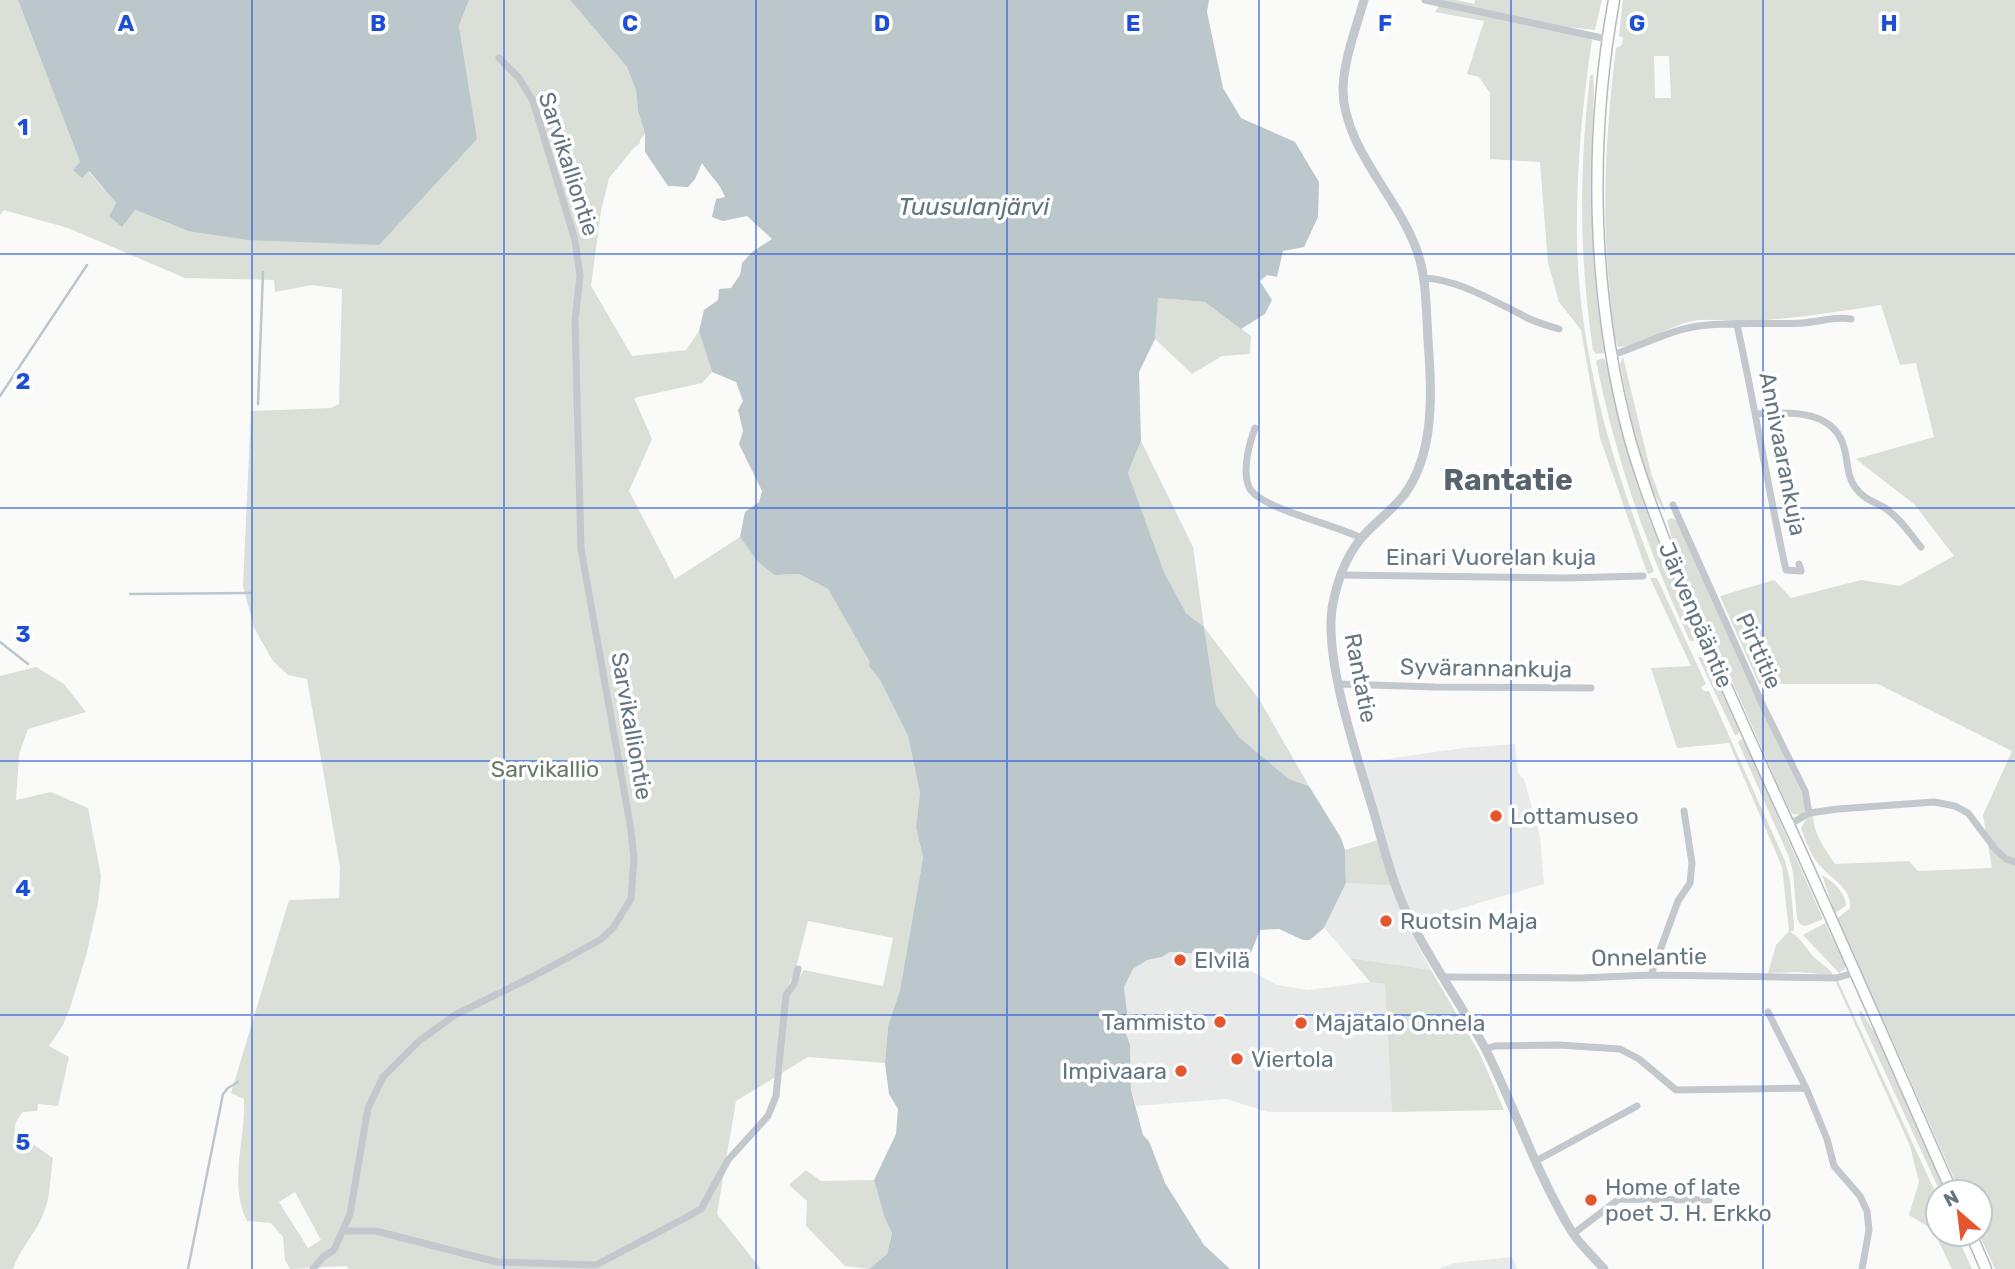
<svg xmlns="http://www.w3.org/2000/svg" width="2015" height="1269" viewBox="0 0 2015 1269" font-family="Rubik,sans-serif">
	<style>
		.built { fill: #e8e9e9 }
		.green { fill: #dadfd7; fill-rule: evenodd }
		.water { fill: #bbc7cb }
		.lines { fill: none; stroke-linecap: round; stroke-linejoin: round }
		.stream { stroke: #bbc7cb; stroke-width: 2.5 }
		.secondary-casing { stroke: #b3babf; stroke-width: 13 }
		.minor { stroke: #c3c8cc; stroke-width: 7 }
		.tertiary { stroke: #c3c8cc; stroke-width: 9 }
		.secondary { stroke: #fff; stroke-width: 10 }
		.grid { fill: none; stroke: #1d4ed8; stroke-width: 2; stroke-opacity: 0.55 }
		.poi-dot { fill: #e4572e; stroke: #fff; stroke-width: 2.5 }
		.labels { text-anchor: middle; stroke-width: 7; stroke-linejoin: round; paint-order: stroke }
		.street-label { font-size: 23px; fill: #657683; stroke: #fff }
		.park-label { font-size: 23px; fill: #687a64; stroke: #fff }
		.poi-label { font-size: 23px; fill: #657683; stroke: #fff; text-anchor: start }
		.water-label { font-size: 24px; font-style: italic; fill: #60757c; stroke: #fff }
		.district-label { font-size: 30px; font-weight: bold; fill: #57646e; stroke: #fff }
		.grid-label { font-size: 23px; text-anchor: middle; font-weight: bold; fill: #1d4ed8; stroke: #fff; stroke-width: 7; stroke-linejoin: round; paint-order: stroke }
	</style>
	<rect width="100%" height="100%" fill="#fafaf8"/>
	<path class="built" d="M1515,744L1518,773L1524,779L1540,836L1544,884L1407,924L1431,970L1350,958L1324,928L1346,883L1394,886L1359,763L1463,748Z
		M1170,952L1199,954L1208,963H1231L1245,968L1277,985L1308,990L1370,982L1385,984L1392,1112H1268L1226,1099L1136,1106L1131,1089L1130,1045L1125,1031L1128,1020L1124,987L1133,969L1147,960L1162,957Z
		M1512,1257L1517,1269H1439L1453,1263Z"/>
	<path class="green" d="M0,0H18L80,162L116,203L109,216L134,210L188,231L470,96L459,26L469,0H570L627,67L636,90L638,111L645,134L640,140V143L634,148L609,178L601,211L591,286L632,356L686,350L699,331L712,372L702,383L634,398L652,439L629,491L675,579L740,537L757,561L782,575L799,574L828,589L871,662L869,666L880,680L908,736L920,793L916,827L923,858L900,990L888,1026L885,1063L808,1057L782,1073L788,996L804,970L883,986L893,938L808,921L796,968L784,995L777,1076L736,1101L717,1214L761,1269H349L346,1266L290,1269L285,1260L283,1237L271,1223L247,1221C228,1183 246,1138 244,1099L231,1093L289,900L339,898L340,867L307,679L288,675L273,661L254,628L243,586L251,411L331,408L339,404L342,289L312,285L275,292L274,280L185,278L68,228L4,210L0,215ZM295,1192L321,1240L308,1248L279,1202Z
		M1443,0H1456L1474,4L1475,0H1602L1595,30L1567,27L1592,40C1582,106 1576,174 1577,241C1579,354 1613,467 1654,571L1652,573L1648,574L1644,564L1600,438L1581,330L1559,302L1548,263L1540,162L1490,159V93L1479,77L1467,74L1484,21L1435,12Z
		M1623,0H2015V1269H1995L1979,1234L1980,1192H1960L1838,918L1850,908C1852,889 1833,880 1822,868C1813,860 1805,840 1801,828L1806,819L1813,815C1813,833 1825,849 1835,864L1909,861L1918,871L1992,868L1983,815L2012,751L1878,684H1759L1720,596L1774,580L1791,598L1861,580L1900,586L1954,556L1915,505L1856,459L1934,437L1916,363L1900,365L1881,305C1837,312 1793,319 1748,321C1732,321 1715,319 1699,320C1670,323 1647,345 1618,347C1611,332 1612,311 1610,295C1601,209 1606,133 1616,48L1622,45L1623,38L1619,36ZM1654,56H1669L1671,98H1655Z
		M1593,74L1594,92C1590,179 1589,266 1605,353L1596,354L1593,350C1579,255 1579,172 1590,76Z
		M1158,298L1205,302L1251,336L1250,354L1222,356L1192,374L1155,339Z
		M1623,357L1651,473L1666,513C1643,486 1627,401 1620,364Z
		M1602,358L1606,361C1617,415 1630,467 1649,518C1663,559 1684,597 1696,639L1694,641H1690C1647,549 1616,460 1596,361Z
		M1141,441L1193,547L1204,627L1259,699L1309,786L1289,779L1240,738L1216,705L1204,627L1186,613L1164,572L1128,473Z
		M1672,518L1677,521L1687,542L1744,673L1804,798L1806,810L1801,815L1792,814L1787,805L1686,577L1675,550L1667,520Z
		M1650,578H1657L1706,684L1701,687L1704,691H1709L1785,861L1790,880L1794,924V930L1790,932C1801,938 1804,945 1811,954C1818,962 1828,966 1833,975L1797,972L1768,973L1776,945L1789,931L1782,867L1729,743L1677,748L1651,668L1691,666Z
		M1698,657H1702L1715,677L1740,731L1737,735H1735Z
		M36,667L64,684L86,712L28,729L19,754L16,800L51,792L88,808L101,876L98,903L86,956L70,1008L63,1025L49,1046L69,1057L58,1106L38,1104L37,1111L23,1112C18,1118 14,1123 15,1132L53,1158C50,1177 51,1194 44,1212C37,1232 20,1248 13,1269H0V676Z
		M1741,739L1744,740L1823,919L1806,926L1801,925L1797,919L1793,872L1789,857L1738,742Z
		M1382,839L1395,886L1346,883L1345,850Z
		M1822,875C1833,882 1846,892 1846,906L1835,913Z
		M1825,923L1845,965V969L1839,973L1803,935Z
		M1350,958L1431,970L1480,1054L1504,1110L1392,1112L1385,984L1370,982Z
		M1835,980L1838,981L1938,1198V1234H1956L1972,1269H1952L1933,1230L1909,1215L1919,1182L1910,1146Z
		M1859,1011H1861L1875,1033L1947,1192H1940L1861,1020Z
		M806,1170L821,1181L874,1180L884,1216L892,1232L887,1254L869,1269L845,1266L806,1226L807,1201L789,1185Z"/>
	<path class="water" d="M18,0H469L459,26L477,139L379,245L248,240L188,231L135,210L122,227L109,216L116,203L89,171L82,178L73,170L80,162Z
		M570,0H1209L1207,12L1223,88L1241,118L1295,142L1319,182L1318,217L1304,247L1283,251L1277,277L1267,275L1260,281L1272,300L1265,314L1241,329L1205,302L1158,298L1155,339L1139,372L1141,441L1128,473L1164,572L1186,613L1204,627L1216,705L1240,738L1289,779L1309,786L1341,838L1345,850L1346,883L1324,928L1310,940H1303L1279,929L1260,930L1245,968L1231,963H1208L1199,954L1170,952L1162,957L1147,960L1133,969L1124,987L1128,1020L1125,1031L1130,1045L1131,1090L1143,1135L1149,1141L1165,1183L1204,1245L1230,1269H869L887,1254L892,1233L884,1216L874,1180L896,1134L898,1109L889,1094L885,1063L888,1026L900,990L923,858L916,827L920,793L908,736L880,680L869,666L870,662L828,589L799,574L775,575L757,561L740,537L745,512L759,502L762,491L739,444L743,431L738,410L743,401L736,382L712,372L699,331L704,310L718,300L719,289L731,288L740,275L742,263L752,252L772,239L747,216L723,221L712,217L716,199L725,197C720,183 710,176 702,163L695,179L688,187L668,186L645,152V134L638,111L636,90L627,67Z"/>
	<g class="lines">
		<path class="stream" d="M0,396L87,265
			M258,404L263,272
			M130,594L251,593
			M0,642L28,664
			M188,1269L223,1094L228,1088L238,1082"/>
		<defs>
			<path id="secondary" d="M1614,0C1588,144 1592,299 1630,440C1647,499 1670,556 1694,612C1725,684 1757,756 1790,827C1845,948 1898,1070 1952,1192
				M1971,1234L1986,1269"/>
		</defs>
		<use href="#secondary" class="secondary-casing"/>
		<path class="minor" d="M1425,0L1607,39
			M1423,278C1457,279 1492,300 1522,315C1533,322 1546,325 1559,329
			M1737,325C1755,406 1768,489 1786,570L1801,571L1799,564
			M1612,355C1641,346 1669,330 1699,326C1733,321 1769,325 1803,323C1820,322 1834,316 1851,319
			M1756,414C1791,412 1836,409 1845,451C1848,464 1847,476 1855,487C1863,499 1873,501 1885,508C1900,518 1910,534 1921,547
			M1255,428C1249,444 1242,471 1249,487C1257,508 1338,525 1361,538
			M1673,505L1763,706L1805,791L1809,813
			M1340,575L1566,578L1643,576
			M1339,684L1435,687L1591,688
			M1789,825L1809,813L1838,809L1934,802L1955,806L1968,813L1996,850L2006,859L2015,862
			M1651,975L1678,901L1690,883L1692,863L1684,811
			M1443,977L1581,978L1651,975L1836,978L1854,973
			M1768,1012L1806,1088L1827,1139L1834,1166L1860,1196L1867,1211L1869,1230L1862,1269
			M1485,1049L1495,1046L1559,1045L1620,1049L1639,1059L1676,1090L1806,1088
			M1536,1161L1637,1106
			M343,1231H376L497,1262L596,1265L687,1217L701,1209L728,1160L768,1116L776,1096L786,995L794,984L798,969
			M1573,1234L1619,1199L1709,1200
			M313,1269L323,1257L334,1250L350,1214L368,1108L383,1077L419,1041L455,1015L532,977L600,940L613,928L631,899L634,858L630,824L581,549L575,320L580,276L575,240L533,101L519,78L499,58"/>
		<path class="tertiary" d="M1364,0C1356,28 1344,59 1343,88C1342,146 1399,198 1417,251C1428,280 1426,323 1429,354C1432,400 1433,456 1404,495C1393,509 1377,521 1365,534C1347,553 1338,578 1333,603C1322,656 1358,759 1374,813C1384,848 1393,885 1409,918C1432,964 1462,1005 1486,1050C1516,1110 1537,1175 1572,1232C1581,1246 1594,1257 1604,1269"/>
		<use href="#secondary" class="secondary"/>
	</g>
	<path class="grid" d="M252,0V1269M504,0V1269M756,0V1269M1007,0V1269M1259,0V1269M1511,0V1269M1763,0V1269M0,254H2015M0,508H2015M0,761H2015M0,1015H2015"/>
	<g class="poi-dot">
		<circle cx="1496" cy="816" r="7"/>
		<circle cx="1386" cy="921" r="7"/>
		<circle cx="1180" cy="960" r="7"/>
		<circle cx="1220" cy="1022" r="7"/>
		<circle cx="1301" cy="1023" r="7"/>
		<circle cx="1237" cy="1059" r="7"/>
		<circle cx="1181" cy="1071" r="7"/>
		<circle cx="1591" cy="1200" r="7"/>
	</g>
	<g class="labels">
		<g class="street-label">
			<text transform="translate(569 164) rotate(72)" y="8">Sarvikalliontie</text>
			<text transform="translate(1783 454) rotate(79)" y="8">Annivaarankuja</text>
			<text x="1491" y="565">Einari Vuorelan kuja</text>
			<text transform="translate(1696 615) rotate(67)" y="8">Järvenpääntie</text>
			<text transform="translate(1759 651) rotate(66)" y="8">Pirttitie</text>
			<text transform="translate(1486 668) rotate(1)" y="8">Syvärannankuja</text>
			<text transform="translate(1361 678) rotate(79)" y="8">Rantatie</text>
			<text transform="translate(632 726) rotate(80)" y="8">Sarvikalliontie</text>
			<text transform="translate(1649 957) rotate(-1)" y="8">Onnelantie</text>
		</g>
		<g class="park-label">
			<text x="545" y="777">Sarvikallio</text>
		</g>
		<g class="poi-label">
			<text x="1510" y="824">Lottamuseo</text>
			<text x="1400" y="929">Ruotsin Maja</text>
			<text x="1194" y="968">Elvilä</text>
			<text x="1206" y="1030" text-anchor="end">Tammisto</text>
			<text x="1315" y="1031">Majatalo Onnela</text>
			<text x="1251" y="1067">Viertola</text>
			<text x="1167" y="1079" text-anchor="end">Impivaara</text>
			<text x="1605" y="1195">Home of late<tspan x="1605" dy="26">poet J. H. Erkko</tspan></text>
		</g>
		<g class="water-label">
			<text x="974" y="215">Tuusulanjärvi</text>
		</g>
		<g class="district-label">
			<text x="1508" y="490">Rantatie</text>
		</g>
	</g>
	<g class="grid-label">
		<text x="126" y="31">A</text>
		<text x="378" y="31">B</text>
		<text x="630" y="31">C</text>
		<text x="882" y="31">D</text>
		<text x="1133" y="31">E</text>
		<text x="1385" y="31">F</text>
		<text x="1637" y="31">G</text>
		<text x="1889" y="31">H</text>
		<text x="23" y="135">1</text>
		<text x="23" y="389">2</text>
		<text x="23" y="642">3</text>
		<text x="23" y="896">4</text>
		<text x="23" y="1150">5</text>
	</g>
	<g transform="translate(1959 1213) rotate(332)"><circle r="33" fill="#ffffff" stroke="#c1c8cd" stroke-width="2"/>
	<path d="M0-5L12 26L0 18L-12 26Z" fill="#e4572e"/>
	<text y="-10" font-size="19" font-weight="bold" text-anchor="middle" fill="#657683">N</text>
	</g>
</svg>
